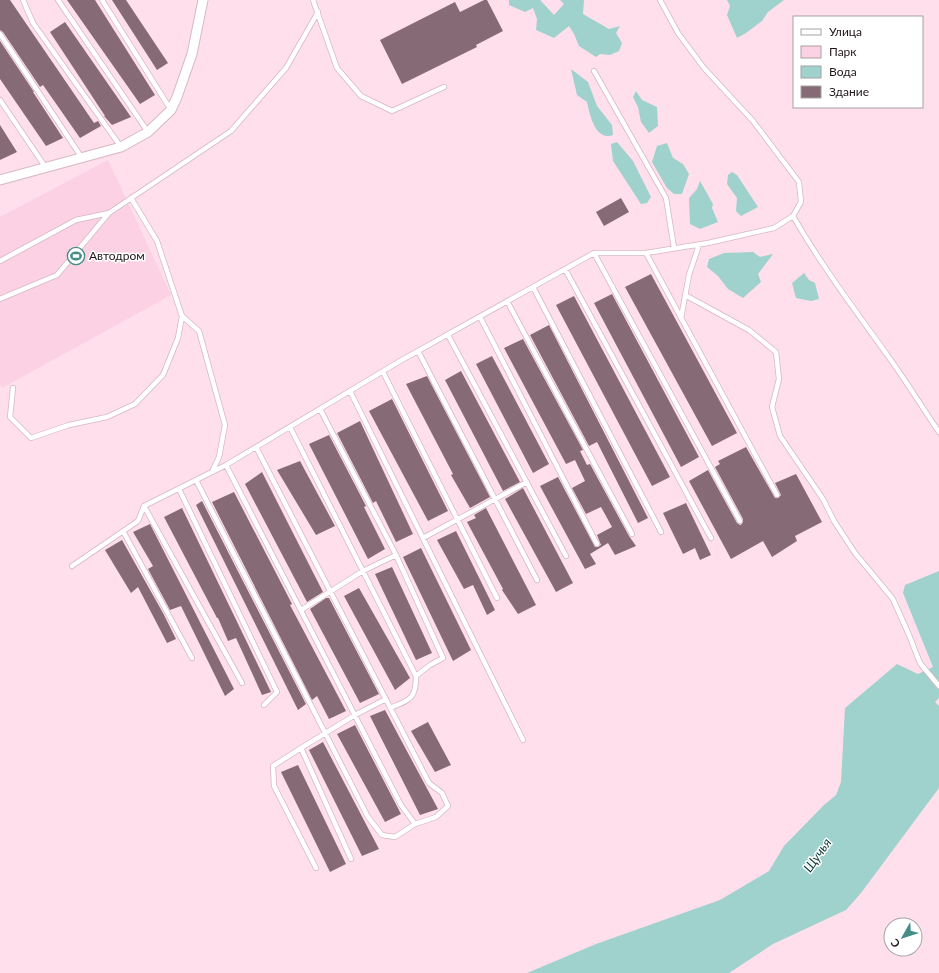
<svg xmlns="http://www.w3.org/2000/svg" width="939" height="973" viewBox="0 0 939 973" font-family="Lato,sans-serif">
	<style>
		.built { fill: #ffdfec; fill-rule: evenodd }
		.green { fill: #fbd1e3 }
		.water { fill: #9fd1cd }
		.building { fill: #866a76 }
		.lines { fill: none; stroke-linecap: round; stroke-linejoin: round }
		.service-casing { stroke: #d6b7c4; stroke-width: 6 }
		.minor-casing { stroke: #d6b7c4; stroke-width: 11 }
		.service { stroke: #fff; stroke-width: 4.5 }
		.minor { stroke: #fff; stroke-width: 9 }
		.labels { text-anchor: middle; stroke-width: 3; stroke-linejoin: round; paint-order: stroke }
		.poi-label { font-size: 12px; fill: #201519; stroke: #fff; text-anchor: start }
		.water-label { font-size: 13px; font-style: italic; fill: #0b3b39; stroke: #fff }
	</style>
	<rect width="100%" height="100%" fill="#ffebf3"/>
	<path class="built" d="M0,0H939V973H0ZM794,17H922V107H794ZM891,925H915V949H891Z"/>
	<path class="green" d="M108,160L171,295L2,388L0,384V217Z"/>
	<path class="water" d="M509,0H540L554,15L564,4L560,0H584L583,14L609,29L620,26L616,33L622,43L619,51L610,55L600,54L596,57L579,46L574,34L569,26L554,38L536,30L537,19L533,8L525,12L509,5Z
		M727,0H784L768,12L762,21L746,33L737,38L727,15L730,6Z
		M571,69L588,82L597,106L612,125L613,135C595,141 590,115 587,102L577,95Z
		M636,91L642,100L657,107L658,126L649,133L641,122L638,107L633,97Z
		M617,142L633,161L651,197L647,203L641,204L613,161L611,144Z
		M667,143L673,158L683,164L689,174L682,194H674L667,188L652,162L657,146Z
		M732,172L737,175L758,207L741,216L736,211L737,198L727,184L728,175Z
		M700,181L713,204L712,208L718,222L700,229L690,224L689,198L697,189Z
		M753,252L760,257L773,254L758,274L761,282L743,298L728,289L718,276L707,267L709,259L724,253Z
		M804,273L809,280L815,283L819,299L811,301L796,298L792,283Z
		M939,571V698L935,702L939,706V788L861,893L846,910L773,944L729,973H527L596,944L720,900L769,871L784,846L824,805L836,795L841,782L845,708L897,664L918,674L933,667L903,593L905,585Z"/>
	<path class="building" d="M0,0H10L94,123L98,121L101,126L80,138L43,85L40,87L3,32L0,30Z
		M67,0H95L155,95L140,104Z
		M112,0H126L168,63L157,70Z
		M484,0H487L503,31L476,45L477,47L402,84L380,40L455,2L460,12Z
		M65,22L131,117L112,125L104,116H105L50,32Z
		M0,41L34,92H33L63,138L46,146L0,79Z
		M0,125L17,152L0,160Z
		M621,198L629,212L604,226L596,212Z
		M651,274L737,433L712,446L625,287Z
		M612,294L699,457L681,467L594,303Z
		M574,296L670,477L652,486L556,305Z
		M549,325L648,518L638,523L597,442L589,446L530,335Z
		M523,339L583,450L580,451L587,465L590,464L629,536L636,546L615,555L608,543L590,554L596,564L585,569L540,486L558,477L595,547H598L601,545L597,535L612,527L601,507L586,514L572,488L585,481L575,460L566,464L504,348Z
		M492,356L549,464L533,473L476,364Z
		M461,371L520,482L503,491L445,380Z
		M427,376L490,497L470,508L451,475L453,474L406,384Z
		M392,399L448,511L428,521L369,411Z
		M360,421L413,534L396,542L376,501L373,503L337,433Z
		M329,435L366,506L364,507L385,549L368,559L309,444Z
		M746,447L775,498H778L781,495L775,483L796,474L822,522L795,536L797,541L772,557L763,541L731,559L689,481L708,470L737,523L740,525L742,524L743,519L715,467L720,464L718,461Z
		M300,461L335,526L316,535L277,470Z
		M262,472L323,592L307,602L245,484Z
		M523,488L573,583L556,592L505,499Z
		M234,492L292,604L290,605L346,711L329,719L317,696L312,700L212,502Z
		M202,501L306,704L298,710L196,505Z
		M686,503L711,555L700,560L695,548L683,554L663,513Z
		M182,508L271,692L262,695L236,638L228,641L218,618H217L164,517Z
		M486,508L536,605L518,614L502,590L503,589L467,522L476,518L474,515Z
		M150,524L234,689L225,696L181,606L170,610L148,569L153,566L133,532Z
		M456,531L495,610L487,615L473,585L464,589L437,540Z
		M122,540L163,613L176,639L167,643L138,587L131,593L105,550Z
		M421,548L471,650L453,661L403,557Z
		M392,567L432,653L416,660L375,574Z
		M359,588L410,678L395,690L344,596Z
		M326,598H329L379,694L360,703L310,609Z
		M385,710L401,740L438,809L420,815L370,716Z
		M428,722L451,765L435,772L411,731Z
		M355,725L401,814L385,822L337,734Z
		M323,742L379,849L362,856L309,750Z
		M298,765L346,864L330,872L281,772Z"/>
	<g class="lines">
		<defs>
			<path id="service" d="M23,0L33,23L121,147
				M58,0L148,132
				M102,0L171,110
				M313,0L337,68L361,96L392,111L444,87
				M0,34L82,158
				M594,71L666,198L674,248
				M0,100L46,168
				M131,198L157,241L182,316L199,331L225,425L219,457L212,472
				M793,216C821,265 855,310 888,356C906,381 922,407 939,432
				M594,253L740,521
				M646,253L777,495
				M0,261L76,220L109,213
				M565,269L711,538
				M533,287L661,532
				M685,295L749,330L776,352L779,379L772,407L780,436L823,499L834,521L855,553L893,599L909,635L920,663L939,686
				M0,299L57,275L109,213L231,131L286,68L318,12
				M507,301L632,534
				M480,317L597,544
				M681,318L689,275L699,245
				M448,335L566,556
				M418,351L537,580
				M383,372L497,598
				M13,388L10,417L31,438L69,425L107,417L135,404L163,375L178,338L182,316
				M350,391L523,740
				M320,409L396,555L443,658L430,665L416,676C416,699 410,700 390,708
				M290,427L416,676
				M256,447L429,783L442,793L448,806L436,817L415,824
				M196,480L368,817L382,835L395,837L415,824L401,805L226,465
				M179,489L277,692L264,705
				M144,506L242,683
				M123,531L192,658
				M423,538L527,482
				M72,566L138,521L144,506L226,465L400,361L594,253H646L708,243L774,228L793,216L801,202L799,182L753,121L704,68L678,33L660,0
				M301,610L363,571L396,555
				M301,748L273,766L274,786L316,868
				M351,859L301,748L355,715L386,699"/>
			<path id="minor" d="M0,180L121,147L148,132L171,110L177,97L192,54L203,0"/>
		</defs>
		<use href="#service" class="service-casing"/>
		<use href="#minor" class="minor-casing"/>
		<use href="#service" class="service"/>
		<use href="#minor" class="minor"/>
	</g>
	<defs>
		<symbol id="stadium-ring" viewBox="-11 -11 22 22"><circle r="9.5" fill="#fff" stroke="#468d88" stroke-width="1.5"/><path d="M0-5a6.5 5 0 1 0 0 10a6.5 5 0 1 0 0-10ZM-3.5-1.8h7v3.6h-7Z" fill="#468d88"/></symbol>
	</defs>
	<g fill-rule="evenodd">
		<use href="#stadium-ring" x="66" y="246" width="20" height="20"/>
	</g>
	<g class="labels">
		<g class="poi-label">
			<text x="89" y="260">Автодром</text>
		</g>
		<g class="water-label">
			<text transform="translate(817 855) rotate(-55)" y="5">Щучья</text>
		</g>
	</g>
	<rect x="793" y="16" width="130" height="92" fill="#ffffff" stroke="#a6a1a3"/>
	<rect x="801" y="29" width="20" height="6" fill="#ffffff" stroke="#a6a1a3"/>
	<text x="829" y="36" font-size="12" fill="#201519">Улица</text>
	<rect x="801" y="46" width="20" height="12" fill="#fbd1e3" stroke="#a6a1a3"/>
	<text x="829" y="56" font-size="12" fill="#201519">Парк</text>
	<rect x="801" y="66" width="20" height="12" fill="#9fd1cd" stroke="#a6a1a3"/>
	<text x="829" y="76" font-size="12" fill="#201519">Вода</text>
	<rect x="801" y="86" width="20" height="12" fill="#866a76" stroke="#a6a1a3"/>
	<text x="829" y="96" font-size="12" fill="#201519">Здание</text>
	<g transform="translate(903 937) rotate(231)"><circle r="19" fill="#ffffff" stroke="#a6a1a3"/>
	<path d="M0-3L7 15L0 10L-7 15Z" fill="#468d88"/>
	<text y="-6" font-size="11" font-weight="bold" text-anchor="middle" fill="#201519">С</text>
	</g>
</svg>
